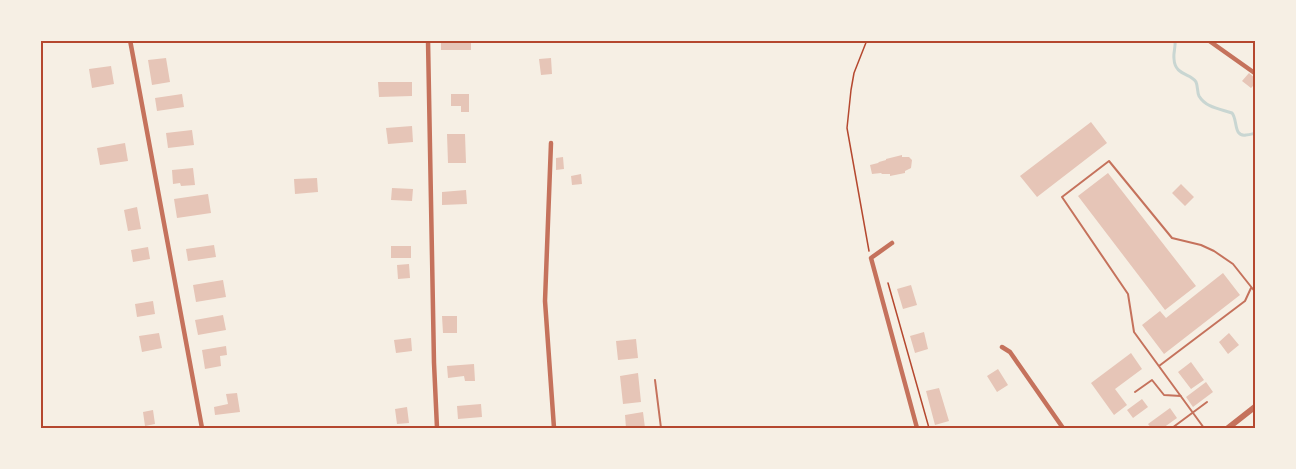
<svg xmlns="http://www.w3.org/2000/svg" width="1296" height="469" viewBox="0 0 1296 469" font-family="'Exo 2',sans-serif">
	<style>
		.lines { fill: none; stroke-linecap: round; stroke-linejoin: round }
		.stream { stroke: #c9d6d2; stroke-width: 3 }
		.building { fill: #e6c5b7 }
		.path { stroke: #b5482f; stroke-width: 1.5 }
		.service { stroke: #c5725c; stroke-width: 2 }
		.minor { stroke: #c5725c; stroke-width: 4.5 }
		.tertiary { stroke: #c5725c; stroke-width: 6 }
		.neatline { fill: none; stroke: #b5482f; stroke-width: 2 }
	</style>
	<rect width="100%" height="100%" fill="#f6efe4"/>
	<g class="lines">
		<path class="stream" d="M1175,40C1176,47 1173,53 1174,59C1175,76 1191,73 1196,82C1198,86 1197,92 1199,96C1206,108 1221,109 1232,113C1238,120 1233,137 1246,135C1249,135 1252,134 1256,133"/>
	</g>
	<path class="building" d="M441,40H471V50H441Z
		M166,58L170,82L152,85L148,60Z
		M551,58L552,74L541,75L539,59Z
		M111,66L114,84L92,88L89,69Z
		M1249,73L1256,79V83L1251,88L1242,81Z
		M378,82H412V96L379,97Z
		M182,94L184,107L157,111L155,98Z
		M451,94H469V112H461V106H451Z
		M1091,122L1107,143L1037,197L1020,176Z
		M412,126L413,142L388,144L386,128Z
		M192,130L194,145L168,148L166,133Z
		M447,134H465L466,163H448Z
		M125,143L128,161L100,165L97,148Z
		M902,155V157H909L912,160L911,168L905,171V173L890,176V174H882L881,173L872,174L870,165L878,163L879,162L886,160V159Z
		M563,157L564,169L556,170V158Z
		M193,168L195,185L181,186L180,183L173,184L172,170Z
		M1108,173L1196,286L1165,310L1078,196Z
		M581,174L582,184L572,185L571,176Z
		M317,178L318,192L295,194L294,179Z
		M1181,184L1194,197L1185,206L1172,193Z
		M392,188L413,189L412,201L391,200Z
		M466,190L467,204L442,205V192Z
		M208,194L211,213L177,218L174,199Z
		M137,207L141,229L128,231L124,210Z
		M214,245L216,257L188,261L186,249Z
		M391,246H411V258H391Z
		M148,247L150,259L133,262L131,250Z
		M409,264L410,278L398,279L397,265Z
		M1223,273L1240,295L1164,354L1142,325L1160,311L1166,318Z
		M223,280L226,297L196,302L193,285Z
		M911,285L917,305L903,309L897,289Z
		M153,301L155,314L137,317L135,304Z
		M223,315L226,330L198,335L195,320Z
		M442,316H457V333H443Z
		M924,332L928,349L915,353L910,336Z
		M159,333L162,348L142,352L139,336Z
		M1229,333L1239,345L1228,354L1219,342Z
		M411,338L412,351L396,353L394,340Z
		M636,339L638,358L618,360L616,341Z
		M226,346L227,355L220,356L221,366L205,369L202,350Z
		M1131,353L1142,369L1115,389L1127,405L1114,415L1091,383Z
		M1191,362L1204,380L1191,389L1178,372Z
		M474,364L475,381H465L464,376L448,378L447,366Z
		M998,369L1008,385L997,392L987,376Z
		M638,373L641,402L623,404L620,376Z
		M1206,382L1213,392L1193,407L1186,397Z
		M939,388L949,421L935,425L926,391Z
		M237,393L240,412L215,415L214,407L228,404L226,394Z
		M1142,399L1148,407L1133,418L1127,410Z
		M481,404L482,417L458,419L457,406Z
		M407,407L409,423L397,424L395,409Z
		M1170,408L1177,418L1163,428H1151L1148,424Z
		M153,410L155,424L145,426L143,412Z
		M643,412L645,428H626L625,415Z"/>
	<g class="lines">
		<path class="path" d="M867,40L854,73L851,90L847,128L869,251
			M888,283L929,428"/>
		<path class="service" d="M1159,366L1245,301L1251,288
			M655,380L661,428
			M1135,392L1152,380L1164,395L1181,396
			M1172,428L1207,402
			M1204,428L1134,332L1128,294L1062,197L1109,161L1172,238L1201,245L1214,251L1233,264L1256,293"/>
		<path class="minor" d="M130,40L202,428
			M428,40L434,363L437,428
			M1208,40L1256,74
			M551,143L545,301L554,428
			M892,243L871,258L917,428
			M1002,347L1010,352L1063,428"/>
		<path class="tertiary" d="M1228,428L1256,406"/>
	</g>
	<rect width="1296" height="469" fill="none" stroke="#f6efe4" stroke-width="84"/>
	<rect x="42" y="42" width="1212" height="385" class="neatline"/>
</svg>
